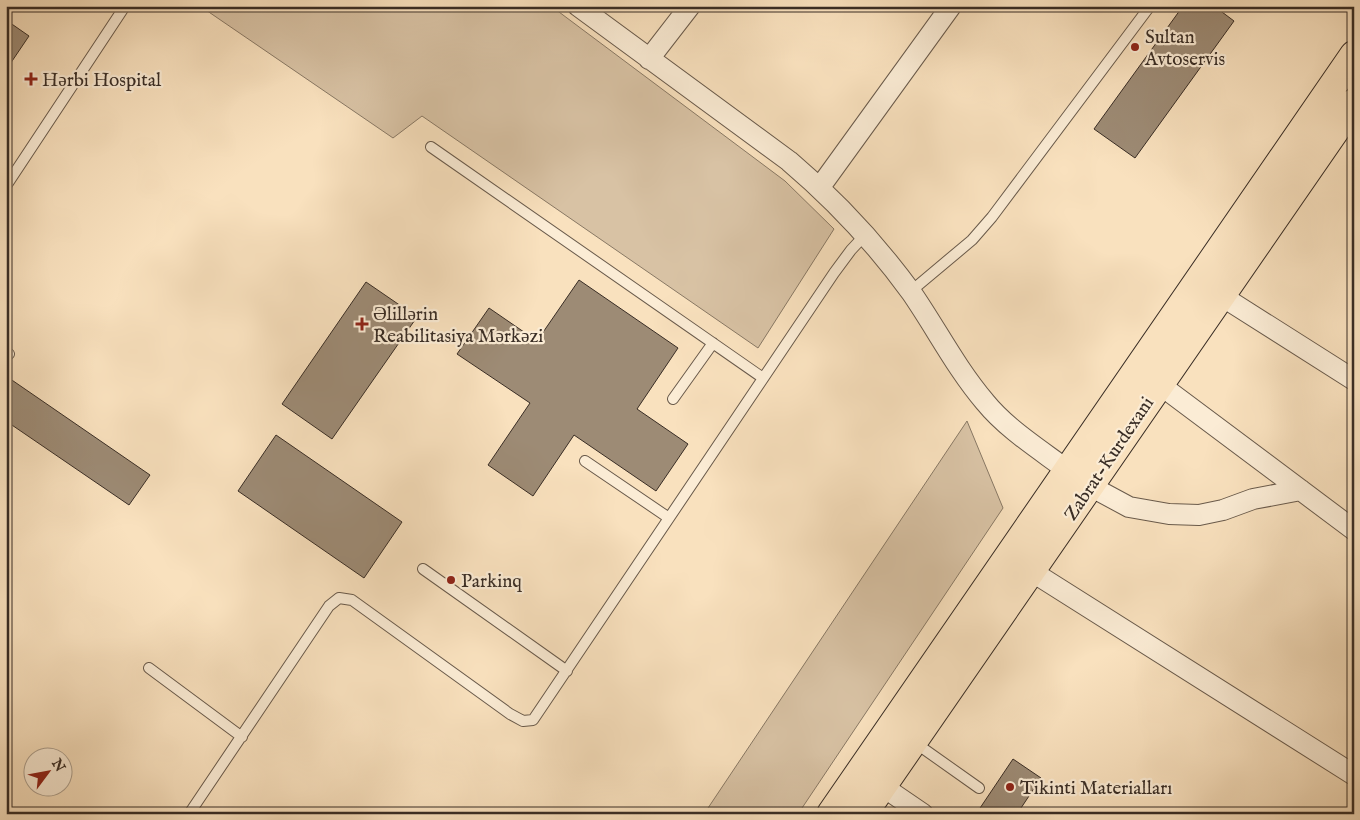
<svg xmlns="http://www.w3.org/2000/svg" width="1360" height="820" viewBox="0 0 1360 820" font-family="'IM FELL English',serif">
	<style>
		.green { fill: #d8c2a4; stroke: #887864 }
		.building { fill: #9d8b75; stroke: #392d25 }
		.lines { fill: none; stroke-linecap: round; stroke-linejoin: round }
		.service-casing { stroke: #695a4b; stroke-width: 12 }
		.minor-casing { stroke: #695a4b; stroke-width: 22 }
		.primary-casing { stroke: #392d25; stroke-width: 30 }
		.service { stroke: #fbecd5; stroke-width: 10 }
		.minor { stroke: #fbecd5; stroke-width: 20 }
		.primary { stroke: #f9e1be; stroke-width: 28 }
		.poi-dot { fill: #8f2418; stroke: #fbecd5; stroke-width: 2 }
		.labels { text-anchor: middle; stroke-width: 4.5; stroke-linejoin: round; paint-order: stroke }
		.poi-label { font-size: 19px; fill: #392d25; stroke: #fbecd5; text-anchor: start }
		.street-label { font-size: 19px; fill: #392d25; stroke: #fbecd5 }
	</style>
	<rect width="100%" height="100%" fill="#f9e1be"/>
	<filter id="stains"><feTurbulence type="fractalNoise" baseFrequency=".004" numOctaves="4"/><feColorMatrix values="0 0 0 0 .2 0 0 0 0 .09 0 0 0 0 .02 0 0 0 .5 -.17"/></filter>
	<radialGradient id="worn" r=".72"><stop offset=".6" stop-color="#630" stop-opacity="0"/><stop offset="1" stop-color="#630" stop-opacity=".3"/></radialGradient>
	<path class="green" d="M200,6H551L785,181L834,229L758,348L422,116L393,138Z
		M967,421L1003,508L798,814H704Z"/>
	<path class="building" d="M1183,6H1214L1234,21L1135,158L1094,129Z
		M6,20L29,36L6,70Z
		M579,280L678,348L637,409L688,444L656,491L574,435L533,496L488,465L530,403L457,354L489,308L537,341Z
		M366,282L417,317L332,439L282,404Z
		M6,376L150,475L129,505L6,421Z
		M276,435L402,522L364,578L238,491Z
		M1013,759L1041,778L1017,814H976Z"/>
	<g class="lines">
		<defs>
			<path id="service" d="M431,147L763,378
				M6,186L125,6
				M910,292L972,240L992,217L1150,6
				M6,352L9,354
				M673,399L713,343
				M585,461L669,518
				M423,569L567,671
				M149,668L242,737
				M914,742L979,788
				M189,814L329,606L339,598L352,600L510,714L523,721L533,720L834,273L851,250L865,235"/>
			<path id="minor" d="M578,6L789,161C835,200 876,244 911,292C936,328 956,368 985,402C1007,429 1039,449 1067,470
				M649,59L690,6
				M820,187L951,6
				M1220,295L1354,380
				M1159,384L1354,530
				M1090,486L1129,507L1169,514L1199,515L1223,510L1253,499L1301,490
				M1031,571L1354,775
				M882,786L923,814"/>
			<path id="primary" d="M831,814L1354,55
				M863,814L1354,103"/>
		</defs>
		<use href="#service" class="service-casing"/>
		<use href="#minor" class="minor-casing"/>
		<use href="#primary" class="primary-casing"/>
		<use href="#service" class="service"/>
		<use href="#minor" class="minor"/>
		<use href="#primary" class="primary"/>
	</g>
	<g class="poi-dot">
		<circle cx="1135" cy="47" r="5"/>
		<path d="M28.5 71.5h5v5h5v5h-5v5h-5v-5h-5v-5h5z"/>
		<path d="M359.5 316.5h5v5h5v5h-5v5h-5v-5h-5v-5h5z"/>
		<circle cx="451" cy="580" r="5"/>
		<circle cx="1010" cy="787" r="5"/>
	</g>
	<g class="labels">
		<g class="poi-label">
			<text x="1145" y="43">Sultan<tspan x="1145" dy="22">Avtoservis</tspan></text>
			<text x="42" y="86">Hərbi Hospital</text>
			<text x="373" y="320">Əlillərin<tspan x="373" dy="22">Reabilitasiya Mərkəzi</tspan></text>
			<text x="461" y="587">Parkinq</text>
			<text x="1020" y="794">Tikinti Materialları</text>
		</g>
		<g class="street-label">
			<text transform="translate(1108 458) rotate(-56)" y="7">Zabrat-Kurdexani</text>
		</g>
	</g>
	<rect width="1360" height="820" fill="none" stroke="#f9e1be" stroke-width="25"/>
	<rect x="8" y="8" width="1345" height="805" fill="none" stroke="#392d25" stroke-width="2.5"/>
	<rect x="12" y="12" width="1335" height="795" fill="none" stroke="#392d25"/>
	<g transform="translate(48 772) rotate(58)"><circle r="24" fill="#fbecd5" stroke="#ada08f"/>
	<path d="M0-4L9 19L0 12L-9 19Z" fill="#8f2418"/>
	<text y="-8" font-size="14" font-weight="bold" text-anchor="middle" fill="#392d25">N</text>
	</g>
	<rect width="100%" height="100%" filter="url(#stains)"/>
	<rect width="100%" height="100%" fill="url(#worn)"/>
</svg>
